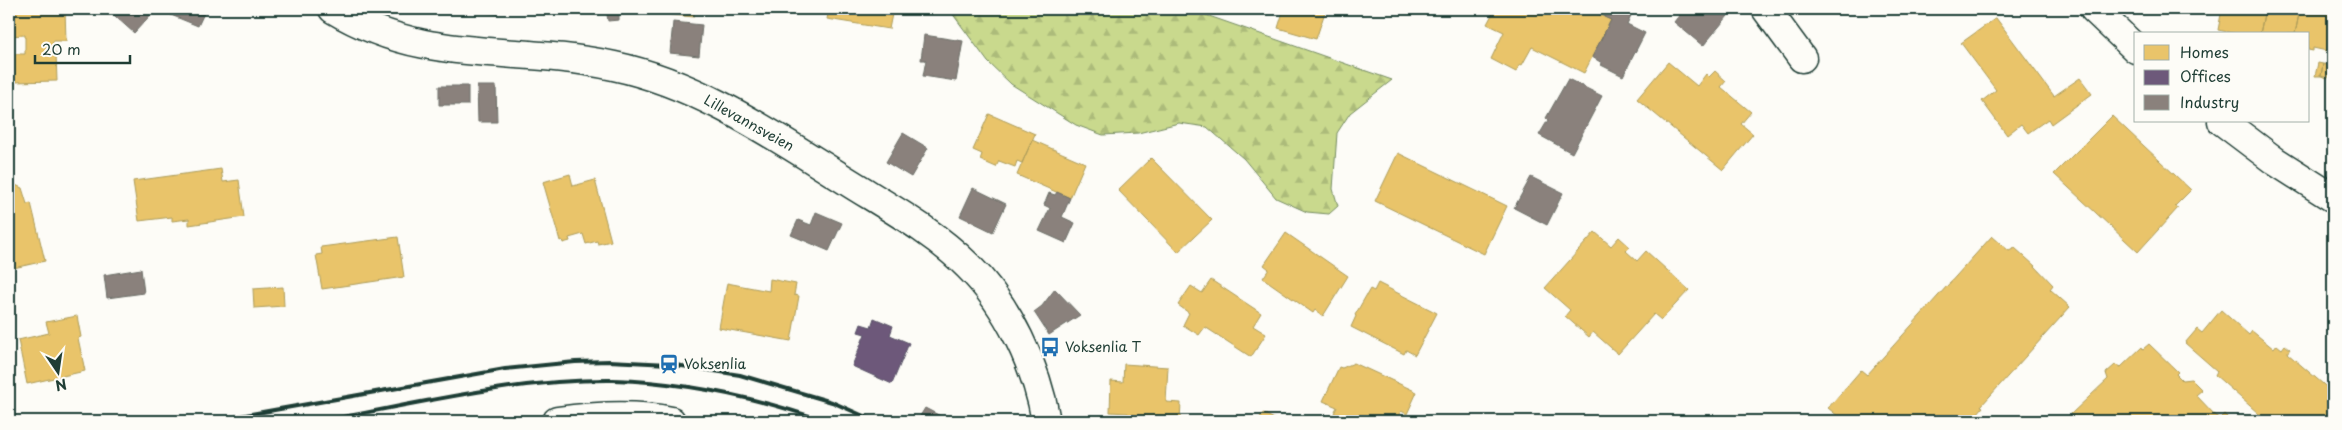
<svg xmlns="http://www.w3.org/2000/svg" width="2342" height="430" viewBox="0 0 2342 430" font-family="'Playpen Sans',sans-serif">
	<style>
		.forest { fill: url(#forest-firs); stroke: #748b60 }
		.homes { fill: #e9c46a; stroke: #ac9c5a }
		.offices { fill: #6d597a; stroke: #565165 }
		.industry { fill: #8a817c; stroke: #6a6d66 }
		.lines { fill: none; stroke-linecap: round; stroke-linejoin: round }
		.minor-casing { stroke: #1f3d34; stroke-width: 31 }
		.minor { stroke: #fdfcf7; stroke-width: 28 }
		.rail { stroke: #1f3d34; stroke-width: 4 }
		.labels { text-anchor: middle; stroke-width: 5; stroke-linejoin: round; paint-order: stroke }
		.street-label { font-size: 14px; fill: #1f3d34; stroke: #fdfcf7 }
		.poi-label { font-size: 14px; fill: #1f3d34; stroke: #fdfcf7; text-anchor: start }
	</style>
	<defs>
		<pattern id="forest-firs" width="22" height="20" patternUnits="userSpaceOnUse" patternTransform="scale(1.25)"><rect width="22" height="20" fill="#c9d98d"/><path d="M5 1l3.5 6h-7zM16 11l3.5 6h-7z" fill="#acbb7a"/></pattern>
	</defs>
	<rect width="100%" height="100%" fill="#fdfcf7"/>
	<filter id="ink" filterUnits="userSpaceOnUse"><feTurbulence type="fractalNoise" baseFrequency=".02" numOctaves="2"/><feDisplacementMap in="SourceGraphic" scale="10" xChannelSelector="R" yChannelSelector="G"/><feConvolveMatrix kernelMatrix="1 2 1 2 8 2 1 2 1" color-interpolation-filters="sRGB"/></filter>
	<g filter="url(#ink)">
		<path class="forest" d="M949,9H1189L1392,80L1350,113L1337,133L1333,189L1338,206L1329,214L1307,212L1276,198L1244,159L1207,127L1179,123L1138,133L1103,135L1076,125L1011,84L988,62Z"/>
		<path class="homes" d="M9,9H65L66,41H53L54,53H56L57,81L14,82V54H25V35L9,36Z
			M653,9H694V17L653,13Z
			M829,9H893L889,29L827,19Z
			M1267,9H1326L1316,39L1278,28L1283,12Z
			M1495,9H1587L1611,20L1584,73L1532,47L1522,65L1520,64L1516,72L1491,59L1504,32L1487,24Z
			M2222,9H2265L2260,34H2237L2218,30Z
			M2265,9H2300L2295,34H2260Z
			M2300,9H2333L2327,51L2313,48V51L2308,50V34H2295Z
			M2333,17V52L2327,51Z
			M1996,18L2054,96L2080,78L2092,94L2051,124L2048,119L2028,133L2021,124L2007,135L1982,101L1996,90L1961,43Z
			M1668,62L1697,86L1706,74L1709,77L1715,71L1726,81L1721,87L1751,112L1741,124L1753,134L1723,170L1637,99Z
			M2318,63L2323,64L2321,76H2315Z
			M2323,64L2330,65L2328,78L2321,76Z
			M989,114L1035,134L1022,163L1017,161L1015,167L999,161L996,167L980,160L982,154L973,150Z
			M2112,116L2191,190L2175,206L2178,208L2138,252L2054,174Z
			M1032,140L1085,163L1070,198L1017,175Z
			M1398,153L1507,206L1484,254L1375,201Z
			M1151,158L1212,220L1178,252L1118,190Z
			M221,169L223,182L239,180L244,217L189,225V219L172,221V217L139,221L133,181Z
			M570,174L573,186L595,180L611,241L598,244L597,241L586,244L583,234L569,238L570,241L563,243L562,240L560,241L543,182Z
			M9,182L22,188L27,204L31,203L45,261L9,269Z
			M1595,232L1611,246L1619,237L1630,247L1626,251L1637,261L1646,251L1689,290L1661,320L1654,314L1618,354L1593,332L1589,337L1565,316L1570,310L1545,288Z
			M1286,233L1348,276L1323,316L1315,310L1313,313L1263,278L1269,269L1264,265Z
			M1992,236L2009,251L2015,248L2035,266L2053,285L2050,289L2070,307L1981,406L1983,407L1971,421H1844L1828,408L1861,370L1867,375Z
			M398,237L404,277L322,289L316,255L322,254L321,247Z
			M770,279L796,284L794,295L799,296L791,341L719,328L727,283L769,291Z
			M1211,280L1261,313L1253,326L1266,334L1251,357L1205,327L1199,335L1183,325L1189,313L1178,305L1191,286L1202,293Z
			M1378,283L1437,313L1415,355L1406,350L1404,354L1351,327L1356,316L1355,315L1370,289L1374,291Z
			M283,287L284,306L254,308L253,289Z
			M2221,310L2249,335L2252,331L2274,349L2277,345L2282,349L2285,345L2290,349L2287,353L2295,360L2330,390L2333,387V421H2267L2215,375L2217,371L2185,343L2197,329L2202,333Z
			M77,316L81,337L78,338L85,371L27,384L18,340L49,333L46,322Z
			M2149,344L2178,372L2176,374L2182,380L2191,379L2202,390L2196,395L2215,415L2220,418L2224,414L2231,421H2078L2071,414L2108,379L2106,373L2115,365L2121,367L2142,347L2143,349Z
			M1354,363L1417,392L1407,414L1401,411L1396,421H1352L1334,413L1337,407L1323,401L1339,367L1342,368Z
			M1124,364L1168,367L1166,402L1181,403L1180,421H1127L1128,413L1110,412L1111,381L1123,382Z
			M1263,413L1278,421H1258Z"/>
		<path class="offices" d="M874,318L893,326L890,335L909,343L892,384L852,366L865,334L858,332L861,324L871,327Z"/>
		<path class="industry" d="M107,9H156L134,33Z
			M173,9H206L198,26L171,15Z
			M464,9H498L497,14Z
			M606,9H636L637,13H619V20L608,21Z
			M1609,9H1629L1633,11L1627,24L1645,33L1623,76L1601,65L1602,63L1592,57L1611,20L1604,17Z
			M1684,9H1720L1728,16L1703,46L1674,22Z
			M673,22L702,25L699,56L670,53Z
			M924,35L963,41L956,81L923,76L926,60H921Z
			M1568,79L1602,96L1572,153L1539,135L1548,120L1546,118Z
			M439,86H468V105H439Z
			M477,86H496L497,122H478Z
			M903,133L928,148L911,177L886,162Z
			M1531,177L1563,193L1547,225L1514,208Z
			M973,188L1006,204L993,232L960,216Z
			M1057,192L1070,198L1062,217L1075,223L1066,243L1039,231L1050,208L1044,205L1049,193L1055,195Z
			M816,212L842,223L829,251L791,235L798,220L811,225Z
			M141,269L144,293L107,298L104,275Z
			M1055,289L1080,315L1049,335L1034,312L1042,306Z
			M925,408L950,421H917Z"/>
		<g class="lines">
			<defs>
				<path id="minor" d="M333,9C427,66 514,44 614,66C700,84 776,137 850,183C890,208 934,232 968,266C1008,305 1037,367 1046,421
					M1766,9L1802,58
					M2094,9L2136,49
					M2222,121L2275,161L2333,198
					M557,421C594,416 634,413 671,421"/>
			</defs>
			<use href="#minor" class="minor-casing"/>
			<use href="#minor" class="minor"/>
			<path class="rail" d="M212,421L505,369L575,362L609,361L669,364L740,375L832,402L875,421
				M321,421C417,404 515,379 613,380C686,382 755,397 824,421"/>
		</g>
	</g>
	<defs>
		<symbol id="bus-bare" viewBox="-9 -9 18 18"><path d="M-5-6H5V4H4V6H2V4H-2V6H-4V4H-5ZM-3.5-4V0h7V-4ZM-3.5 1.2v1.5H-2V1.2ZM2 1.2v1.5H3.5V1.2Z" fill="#1f6fb2" stroke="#fdfcf7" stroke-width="2.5" paint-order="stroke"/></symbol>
		<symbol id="station-bare" viewBox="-9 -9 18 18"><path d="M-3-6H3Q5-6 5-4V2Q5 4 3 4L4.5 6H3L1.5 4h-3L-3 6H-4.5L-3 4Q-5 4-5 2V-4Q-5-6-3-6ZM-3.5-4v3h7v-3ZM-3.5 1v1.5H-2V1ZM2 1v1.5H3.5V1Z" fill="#1f6fb2" stroke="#fdfcf7" stroke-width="2.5" paint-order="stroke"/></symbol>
	</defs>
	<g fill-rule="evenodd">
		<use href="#bus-bare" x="1036" y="333" width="28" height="28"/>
		<use href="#station-bare" x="655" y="350" width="28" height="28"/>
	</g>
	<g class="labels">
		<g class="street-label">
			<text transform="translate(749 123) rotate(29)" y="5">Lillevannsveien</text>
		</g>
		<g class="poi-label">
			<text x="1065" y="352">Voksenlia T</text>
			<text x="684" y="369">Voksenlia</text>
		</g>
	</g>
	<rect width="2342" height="430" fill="none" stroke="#fdfcf7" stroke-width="30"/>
	<rect x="15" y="15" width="2312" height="400" fill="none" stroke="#1f3d34" stroke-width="2" filter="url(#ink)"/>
	<rect x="2134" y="32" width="175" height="90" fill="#fdfcf7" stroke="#a4b0a9"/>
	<rect x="2144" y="45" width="25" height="15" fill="#e9c46a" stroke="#a4b0a9"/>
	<text x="2180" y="58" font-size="15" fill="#1f3d34">Homes</text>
	<rect x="2144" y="70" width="25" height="15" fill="#6d597a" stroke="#a4b0a9"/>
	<text x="2180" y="82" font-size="15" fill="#1f3d34">Offices</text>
	<rect x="2144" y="95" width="25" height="15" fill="#8a817c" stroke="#a4b0a9"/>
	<text x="2180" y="108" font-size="15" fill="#1f3d34">Industry</text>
	<g transform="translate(58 372) rotate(167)" stroke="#fdfcf7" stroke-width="4" paint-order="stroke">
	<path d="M0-4L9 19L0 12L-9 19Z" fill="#1f3d34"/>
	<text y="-8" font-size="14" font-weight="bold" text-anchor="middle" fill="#1f3d34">N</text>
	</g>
	<path d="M35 55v8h95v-8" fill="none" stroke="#1f3d34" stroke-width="2.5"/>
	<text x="42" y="55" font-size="15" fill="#1f3d34" stroke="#fdfcf7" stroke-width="4" paint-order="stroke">20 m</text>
</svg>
